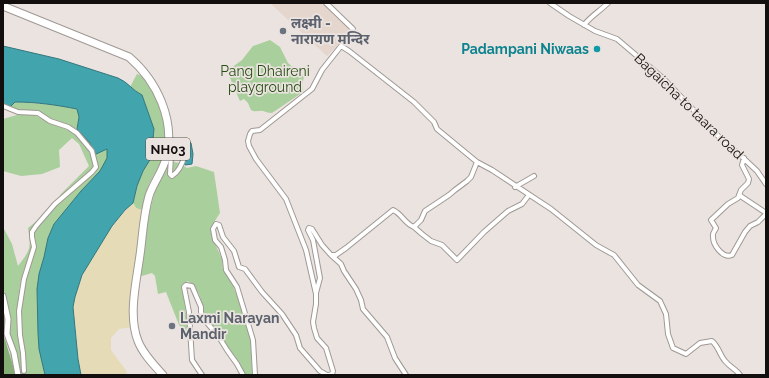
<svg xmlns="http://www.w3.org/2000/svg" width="769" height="378" viewBox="0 0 769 378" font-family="Raleway,'Noto Sans Devanagari',sans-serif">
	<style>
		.built { fill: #e5d6cd }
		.green { fill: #a9cf9c }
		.forest { fill: #86af76 }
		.sand { fill: #e5dbb6 }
		.water { fill: #42a4ad; stroke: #34777d }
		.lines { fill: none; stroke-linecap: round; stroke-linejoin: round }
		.minor-casing { stroke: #9f9894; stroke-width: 6 }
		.tertiary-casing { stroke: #9f9894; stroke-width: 7 }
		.trunk-casing { stroke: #9f9894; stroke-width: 9 }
		.minor { stroke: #fff; stroke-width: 4 }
		.tertiary { stroke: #fff; stroke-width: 5 }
		.trunk { stroke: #fff; stroke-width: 7 }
		.worship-dot { fill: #6b7280; stroke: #ebe3df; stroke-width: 1.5 }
		.culture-dot { fill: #0f9aa8; stroke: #ebe3df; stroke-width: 1.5 }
		.labels { text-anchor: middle; stroke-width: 3.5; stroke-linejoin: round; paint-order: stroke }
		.shield { fill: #ebe3df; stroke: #534f4d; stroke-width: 1 }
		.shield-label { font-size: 13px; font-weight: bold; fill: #120f0e }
		.worship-label { font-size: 14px; font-weight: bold; fill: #5b616d; stroke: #ebe3df; text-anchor: start }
		.culture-label { font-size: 14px; font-weight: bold; fill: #0d838f; stroke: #ebe3df; text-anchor: end }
		.park-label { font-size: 14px; fill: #264d13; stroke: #ebe3df }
		.street-label { font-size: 14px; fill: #120f0e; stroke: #ebe3df }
	</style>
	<rect width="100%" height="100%" fill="#ebe3df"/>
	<path class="built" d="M270,3H322L351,31L327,56Z"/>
	<path class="green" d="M270,40L280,47L288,63L304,77L302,85L303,90L300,94L272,113C268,113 267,112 263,111C259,110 256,113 251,110L248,103L244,99L240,101L227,71L242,60L253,46Z
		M137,74L147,78C157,100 173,128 165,154C161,164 154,174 149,184C145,192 147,203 141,210L136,208L133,203L137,186L143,171L151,158L154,129L142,95L135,92L130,87Z
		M15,102L58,105L77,109L79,117L77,129L50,120L40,112L29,110H17L10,107Z
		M30,114L42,118L49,123L73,132L88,149L93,162V168L69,188L35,225L31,232V242L33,247C29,258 23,269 21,280C16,304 17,330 21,354H25L22,335V307L25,281L36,249L33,235L36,227L60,202L96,168L97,165L94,155L107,149V158L100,171L81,191L54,224L48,238L44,257L39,274L37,289L38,333L39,349L45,375H16L10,354H15L9,335L10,320L3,286V227L12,244L18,266C31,249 31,249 28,228L49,211L61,194L89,166L79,144L72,138L59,150L60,167L42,174L21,176L3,171V119L17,115Z
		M169,161L179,163L187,168L196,166L214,172L220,213L211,227V235L222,259L223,270L233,286L244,313L251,338L252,375H244C235,352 214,335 204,312C202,309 203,304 201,300C199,292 195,286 188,281L182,285L189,335L179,325L166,292L158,294L155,276L152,273L138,277L150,210L155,191Z"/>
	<path class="forest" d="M3,313L5,321L3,333L16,375H3Z"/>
	<path class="sand" d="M133,203L136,208L141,210L144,206L138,238L133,327L119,329L111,338V350L127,372L126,375H81C77,361 77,347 76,332C75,324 72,314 73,305C77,275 111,223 133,203Z"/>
	<path class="water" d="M3,46L59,59L118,78C128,82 133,91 142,95L154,129L151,158L143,171L137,186L133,203L125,210L112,226L82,275L75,297L73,307L78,359L81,375H45L39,349L38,333L37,289L39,274L44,257L48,238L54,224L81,191L100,171L107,158V149L94,155L90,143L77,129L79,117L77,109C57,105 36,102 15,102L10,107L3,104Z
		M184,139L191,143L193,154L192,164L185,165L180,157Z"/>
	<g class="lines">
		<defs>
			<path id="minor" d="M326,3L353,29L352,34L341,46
				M550,3L569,16L595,31L617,39L637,56L664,79L722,140L739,154L757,171L766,184
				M584,25C591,16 600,11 608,3
				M3,106L18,112L38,113L50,121L68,127L77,133L92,151L96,167L92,172L55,204L36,226L32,232V237L34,247L24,279L19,311L20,335L23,353L24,371
				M170,149L171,156L170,174L172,176C179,172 183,162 185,154
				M744,158L742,165L749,179L748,183L741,190L738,198L728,204L711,220L716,228C715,231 712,233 713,237C713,245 723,259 732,255L745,232L750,226L758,222L766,214
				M515,187L534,176
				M739,195L766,213
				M414,227L422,234L431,241L442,245L457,260L484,232L508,211L522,204L529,195
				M316,293L320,278L313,240L308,230L309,228L312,229L322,245L331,255
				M202,375L192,360L189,312L184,287L186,285L192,286L201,307V312L203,318L219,337L227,350L237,364L243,375
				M255,375L253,340L237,287L226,270L225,260L221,247L215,240L213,229L216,224L219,225L223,237L234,251L239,267L245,269L262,292L282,314L296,335L300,348L320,371L327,375
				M329,375L332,374L333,371L326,348L317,338L314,328L313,322L316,304V294L306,250L286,199L256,159L249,146L248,141L250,134L252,131L260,130L312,89L322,70L341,46L349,51L414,102L434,122L437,129L477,162L492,170L551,209L596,245L614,255L638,285L660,301L666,314L668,334L673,348L686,354L700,343L712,341C719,347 720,356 726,362C730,367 736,369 740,375
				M406,375L395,358L387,337L363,309L361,300L356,289L344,271L341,264L331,255H336L346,248L393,210C402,214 405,224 414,227L421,220L425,211L449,195L455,190L467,181L471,177L477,162"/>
			<path id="tertiary" d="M3,296L8,319L7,334L14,353L18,375"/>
			<path id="trunk" d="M3,6L129,57C157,81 176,121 166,158C163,171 153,183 149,196C144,213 143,230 141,247C138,276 127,313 138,341C143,354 154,365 163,375"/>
		</defs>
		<use href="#minor" class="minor-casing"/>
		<use href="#tertiary" class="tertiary-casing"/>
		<use href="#trunk" class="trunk-casing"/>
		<use href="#minor" class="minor"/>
		<use href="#tertiary" class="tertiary"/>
		<use href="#trunk" class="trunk"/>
	</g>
	<g class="worship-dot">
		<circle cx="283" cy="31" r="4"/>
		<circle cx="172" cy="326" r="4"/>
	</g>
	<circle class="culture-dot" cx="597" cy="49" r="4"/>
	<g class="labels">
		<rect class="shield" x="146" y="138" width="44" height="22" rx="3"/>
		<g class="shield-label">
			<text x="168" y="154">NH03</text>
		</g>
		<g class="worship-label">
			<text x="291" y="28">लक्ष्मी -<tspan x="291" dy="16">नारायण मन्दिर</tspan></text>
			<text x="180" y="323">Laxmi Narayan<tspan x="180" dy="16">Mandir</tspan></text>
		</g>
		<g class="culture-label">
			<text x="589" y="54">Padampani Niwaas</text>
		</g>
		<g class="park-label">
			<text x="265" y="76">Pang Dhaireni<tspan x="265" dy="16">playground</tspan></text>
		</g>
		<g class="street-label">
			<text transform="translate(689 106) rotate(44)" y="5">Bagaicha to taara road</text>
		</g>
	</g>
	<rect width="769" height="378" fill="none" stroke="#120f0e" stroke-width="8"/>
</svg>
